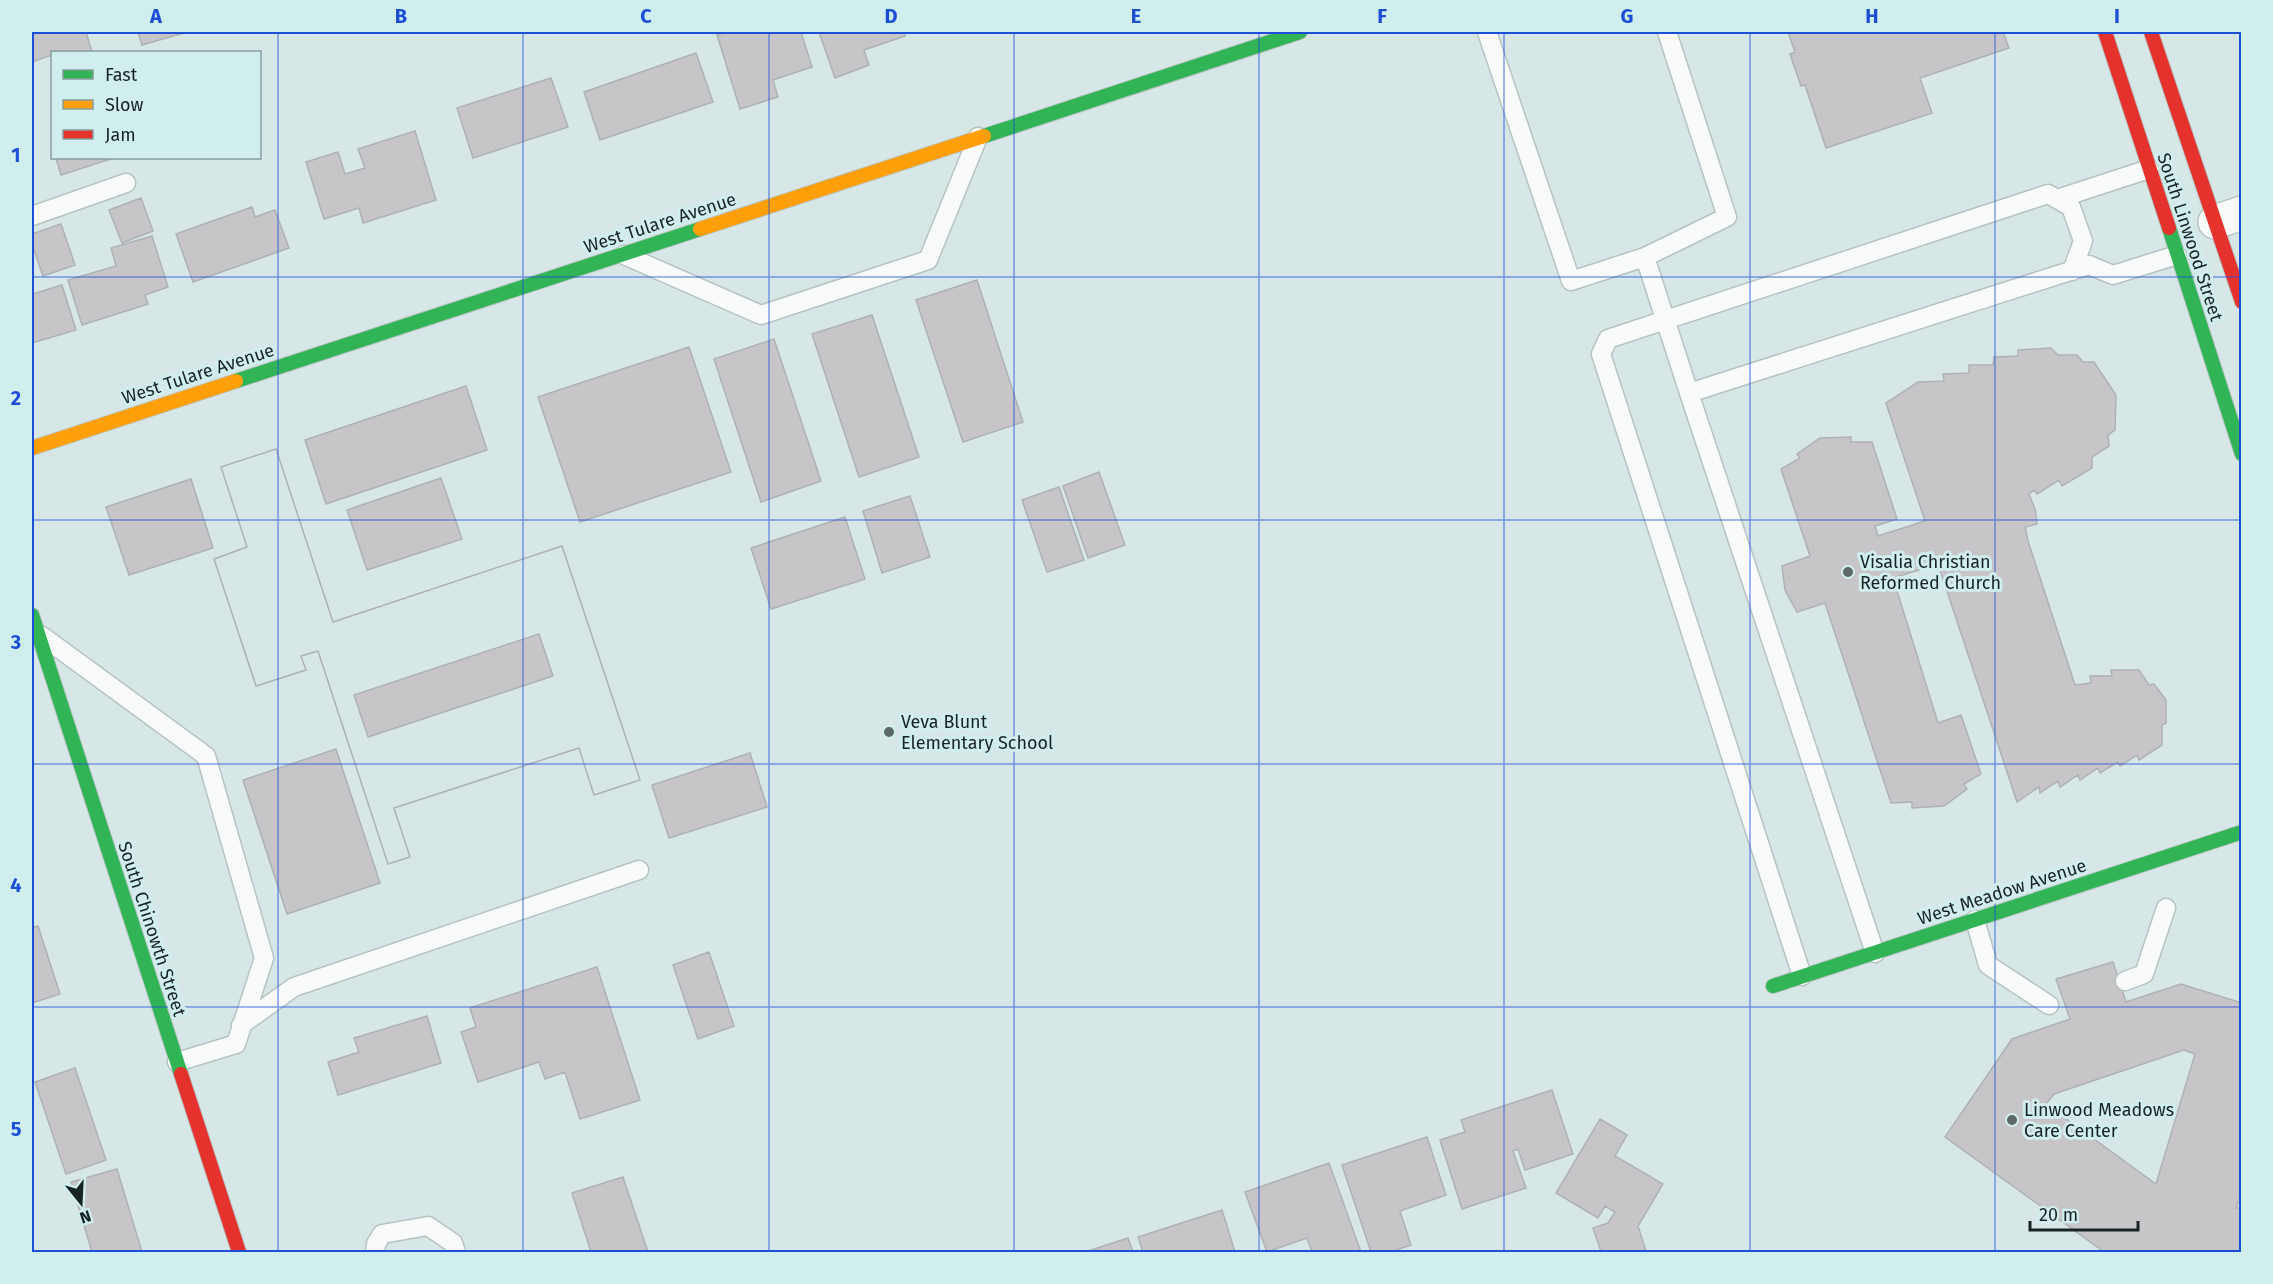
<svg xmlns="http://www.w3.org/2000/svg" width="2273" height="1284" viewBox="0 0 2273 1284" font-family="'Fira Sans',sans-serif">
	<style>
		.building { fill: #c8c5c9; stroke: #afb2b4; stroke-width: 1.5; fill-rule: evenodd }
		.lines { fill: none; stroke-linecap: round; stroke-linejoin: round }
		.lane-casing { stroke: #b6c3c2; stroke-width: 21 }
		.street-casing { stroke: #b6c3c2; stroke-width: 36 }
		.fast-casing { stroke: #b6c3c2; stroke-width: 16 }
		.slow-casing { stroke: #b6c3c2; stroke-width: 16 }
		.jam-casing { stroke: #b6c3c2; stroke-width: 16 }
		.lane { stroke: #f9fbfb; stroke-width: 18 }
		.street { stroke: #f9fbfb; stroke-width: 33 }
		.fast { stroke: #30b455; stroke-width: 14 }
		.slow { stroke: #ff9f0a; stroke-width: 14 }
		.jam { stroke: #e5322d; stroke-width: 14 }
		.grid { fill: none; stroke: #1d4ed8; stroke-width: 1.5; stroke-opacity: 0.55 }
		.poi-dot { fill: #5b6868; stroke: #d0eeed; stroke-width: 2 }
		.labels { text-anchor: middle; stroke-width: 6; stroke-linejoin: round; paint-order: stroke }
		.street-label { font-size: 18px; fill: #182323; stroke: #d0eeed }
		.poi-label { font-size: 18px; fill: #182323; stroke: #d0eeed; text-anchor: start }
		.neatline { fill: none; stroke: #1d4ed8; stroke-width: 2 }
		.grid-label { font-size: 20px; text-anchor: middle; font-weight: bold; fill: #1d4ed8 }
	</style>
	<rect width="100%" height="100%" fill="#d7e7e7"/>
	<path class="building" d="M32,32H86L92,52H52V55L32,62Z
		M138,32H187L142,45Z
		M728,32H801L812,67L773,80L778,97L740,109L717,35Z
		M819,32H903L905,36L864,50L869,65L835,78Z
		M1788,32H2003L2009,48L1920,78L1932,113L1826,148L1805,85L1801,86L1790,54L1795,52Z
		M696,53L713,102L600,140L584,92Z
		M551,78L568,127L473,158L457,108Z
		M415,131L436,200L363,223L359,208L324,219L306,162L338,152L345,174L365,168L358,149Z
		M56,158H110L111,159L61,175Z
		M141,198L153,231L122,243L109,210Z
		M252,207L255,217L275,210L289,248L193,282L176,234Z
		M61,224L75,265L43,276L32,244V234Z
		M152,236L168,287L145,295L148,304L82,325L68,280L116,266L111,248Z
		M977,280L1023,422L963,442L916,300Z
		M62,285L76,330L32,343V289L33,294Z
		M872,315L919,457L859,477L812,334Z
		M774,339L821,481L761,502L714,359Z
		M689,347L731,472L580,522L538,397Z
		M2051,348L2058,355H2077L2083,362H2094L2116,395L2115,430L2108,435L2109,446L2092,457V468L2062,486L2059,480L2037,494L2034,490L2029,494L2035,509L2037,524L2025,527L2028,541L2075,685L2091,683L2090,676H2112L2111,670H2139L2149,685L2154,684L2166,700V723L2162,725V745L2139,760L2137,755L2120,766L2118,762L2100,773L2098,768L2080,780L2078,775L2060,787L2058,781L2040,793L2039,787L2017,802L1938,564L1893,578L1938,723L1961,715L1981,774L1964,784L1967,789L1944,806L1912,808V802L1891,803L1825,603L1797,612L1785,590L1782,566L1810,556L1781,469L1800,458L1797,454L1820,438L1851,437V442H1872L1897,519L1875,526L1878,536L1925,521L1886,403L1918,382L1944,381L1943,374L1969,373V365H1993L1994,357L2018,356V350Z
		M466,386L487,450L326,504L305,440Z
		M276,449L333,622L562,546L640,780L594,795L579,748L394,808L410,857L388,864L318,651L301,656L306,670L256,686L214,559L247,547L221,467ZM539,634L553,676L368,737L354,695Z
		M276,449L333,622L562,546L640,780L594,795L579,748L394,808L410,857L388,864L318,651L301,656L306,670L256,686L214,559L247,547L221,467Z
		M1099,472L1125,545L1088,558L1063,486Z
		M441,478L462,539L367,570L347,510Z
		M191,479L213,548L129,575L106,507Z
		M1059,487L1084,560L1047,572L1022,500Z
		M910,496L930,557L882,573L863,511Z
		M845,517L865,579L771,609L751,548Z
		M336,749L380,883L287,914L243,780Z
		M750,753L767,807L669,838L652,785Z
		M38,926L60,994L32,1003V928Z
		M709,952L734,1026L698,1039L673,965Z
		M2113,962L2126,1002L2181,984L2242,1003V1192L2236,1208H2242V1252H2104L1945,1137L2012,1039L2070,1019L2056,979ZM2184,1050L2195,1054L2156,1184L2046,1104L2054,1094Z
		M597,967L640,1100L580,1119L565,1072L545,1079L539,1062L478,1082L461,1032L476,1027L470,1008Z
		M427,1016L441,1063L338,1095L328,1062L359,1052L354,1038Z
		M75,1068L106,1160L66,1174L35,1082Z
		M1552,1090L1573,1154L1525,1170L1518,1149L1513,1151L1526,1188L1462,1209L1440,1140L1465,1132L1461,1120Z
		M1600,1119L1627,1135L1615,1156L1663,1184L1638,1226L1646,1251L1642,1252H1601L1593,1228L1608,1223L1615,1212L1605,1206L1598,1218L1556,1193Z
		M1427,1137L1446,1195L1400,1211L1411,1245L1390,1252H1371L1342,1165Z
		M1329,1163L1361,1252H1312L1307,1238L1267,1252L1245,1192Z
		M117,1169L142,1252H92L71,1182Z
		M623,1177L648,1252H591L572,1193Z
		M1222,1210L1235,1252H1143L1138,1237Z
		M1128,1238L1133,1252H1085Z"/>
	<g class="lines">
		<defs>
			<path id="lane" d="M1487,32L1571,281L1645,257L1727,217L1667,32
				M2057,199L2149,169
				M32,216L126,183
				M624,255L761,315L928,260L978,137
				M1645,257L1689,393
				M42,636L206,756L264,958L236,1044L177,1062
				M1975,920L1988,965L2049,1005
				M1875,953L1689,393L2089,265L2113,275L2177,255
				M1802,976L1601,354L1608,339L2048,194L2071,207L2083,241L2072,271
				M2125,981L2144,974L2166,908
				M241,1025L294,987L639,870
				M375,1252L376,1244L382,1234L428,1226L453,1243L456,1252"/>
			<path id="street" d="M2215,222L2242,213"/>
			<path id="fast" d="M984,136L1300,32
				M2169,228L2242,454
				M236,381L700,229
				M32,615L181,1074
				M1773,986L2242,832"/>
			<path id="slow" d="M700,229L984,136
				M32,448L236,381"/>
			<path id="jam" d="M2105,32L2169,228
				M2151,32L2242,302
				M181,1074L239,1252"/>
		</defs>
		<use href="#lane" class="lane-casing"/>
		<use href="#street" class="street-casing"/>
		<use href="#fast" class="fast-casing"/>
		<use href="#slow" class="slow-casing"/>
		<use href="#jam" class="jam-casing"/>
		<use href="#lane" class="lane"/>
		<use href="#street" class="street"/>
		<use href="#fast" class="fast"/>
		<use href="#slow" class="slow"/>
		<use href="#jam" class="jam"/>
	</g>
	<path class="grid" d="M278,32V1252M523,32V1252M769,32V1252M1014,32V1252M1259,32V1252M1504,32V1252M1750,32V1252M1995,32V1252M32,277H2242M32,520H2242M32,764H2242M32,1007H2242"/>
	<g class="poi-dot">
		<circle cx="1848" cy="572" r="6"/>
		<circle cx="889" cy="732" r="6"/>
		<circle cx="2012" cy="1120" r="6"/>
	</g>
	<g class="labels">
		<g class="street-label">
			<text transform="translate(660 223) rotate(-18)" y="6">West Tulare Avenue</text>
			<text transform="translate(2190 237) rotate(72)" y="6">South Linwood Street</text>
			<text transform="translate(198 374) rotate(-18)" y="6">West Tulare Avenue</text>
			<text transform="translate(2002 892) rotate(-18)" y="6">West Meadow Avenue</text>
			<text transform="translate(152 929) rotate(72)" y="6">South Chinowth Street</text>
		</g>
		<g class="poi-label">
			<text x="1860" y="568">Visalia Christian<tspan x="1860" dy="21">Reformed Church</tspan></text>
			<text x="901" y="728">Veva Blunt<tspan x="901" dy="21">Elementary School</tspan></text>
			<text x="2024" y="1116">Linwood Meadows<tspan x="2024" dy="21">Care Center</tspan></text>
		</g>
	</g>
	<rect width="2273" height="1284" fill="none" stroke="#d0eeed" stroke-width="66"/>
	<rect x="51" y="51" width="210" height="108" fill="#d0eeed" stroke="#869d9c" stroke-width="1.5"/>
	<rect x="63" y="70" width="30" height="9" fill="#30b455" stroke="#869d9c" stroke-width="1.5"/>
	<text x="105" y="81" font-size="18" fill="#182323">Fast</text>
	<rect x="63" y="100" width="30" height="9" fill="#ff9f0a" stroke="#869d9c" stroke-width="1.5"/>
	<text x="105" y="111" font-size="18" fill="#182323">Slow</text>
	<rect x="63" y="130" width="30" height="9" fill="#e5322d" stroke="#869d9c" stroke-width="1.5"/>
	<text x="105" y="141" font-size="18" fill="#182323">Jam</text>
	<g transform="translate(81 1203) rotate(162)" stroke="#d0eeed" stroke-width="4.5" paint-order="stroke">
	<path d="M0-4.5L10 22L0 15L-10 22Z" fill="#182323"/>
	<text y="-9" font-size="16" font-weight="bold" text-anchor="middle" fill="#182323">N</text>
	</g>
	<path d="M2030 1221v9h108v-9" fill="none" stroke="#182323" stroke-width="3"/>
	<text x="2039" y="1221" font-size="18" fill="#182323" stroke="#d0eeed" stroke-width="4.5" paint-order="stroke">20 m</text>
	<rect x="33" y="33" width="2207" height="1218" class="neatline"/>
	<g class="grid-label">
		<text x="156" y="23">A</text>
		<text x="401" y="23">B</text>
		<text x="646" y="23">C</text>
		<text x="891" y="23">D</text>
		<text x="1136" y="23">E</text>
		<text x="1382" y="23">F</text>
		<text x="1627" y="23">G</text>
		<text x="1872" y="23">H</text>
		<text x="2117" y="23">I</text>
		<text x="16" y="162">1</text>
		<text x="16" y="405">2</text>
		<text x="16" y="649">3</text>
		<text x="16" y="892">4</text>
		<text x="16" y="1136">5</text>
	</g>
</svg>
